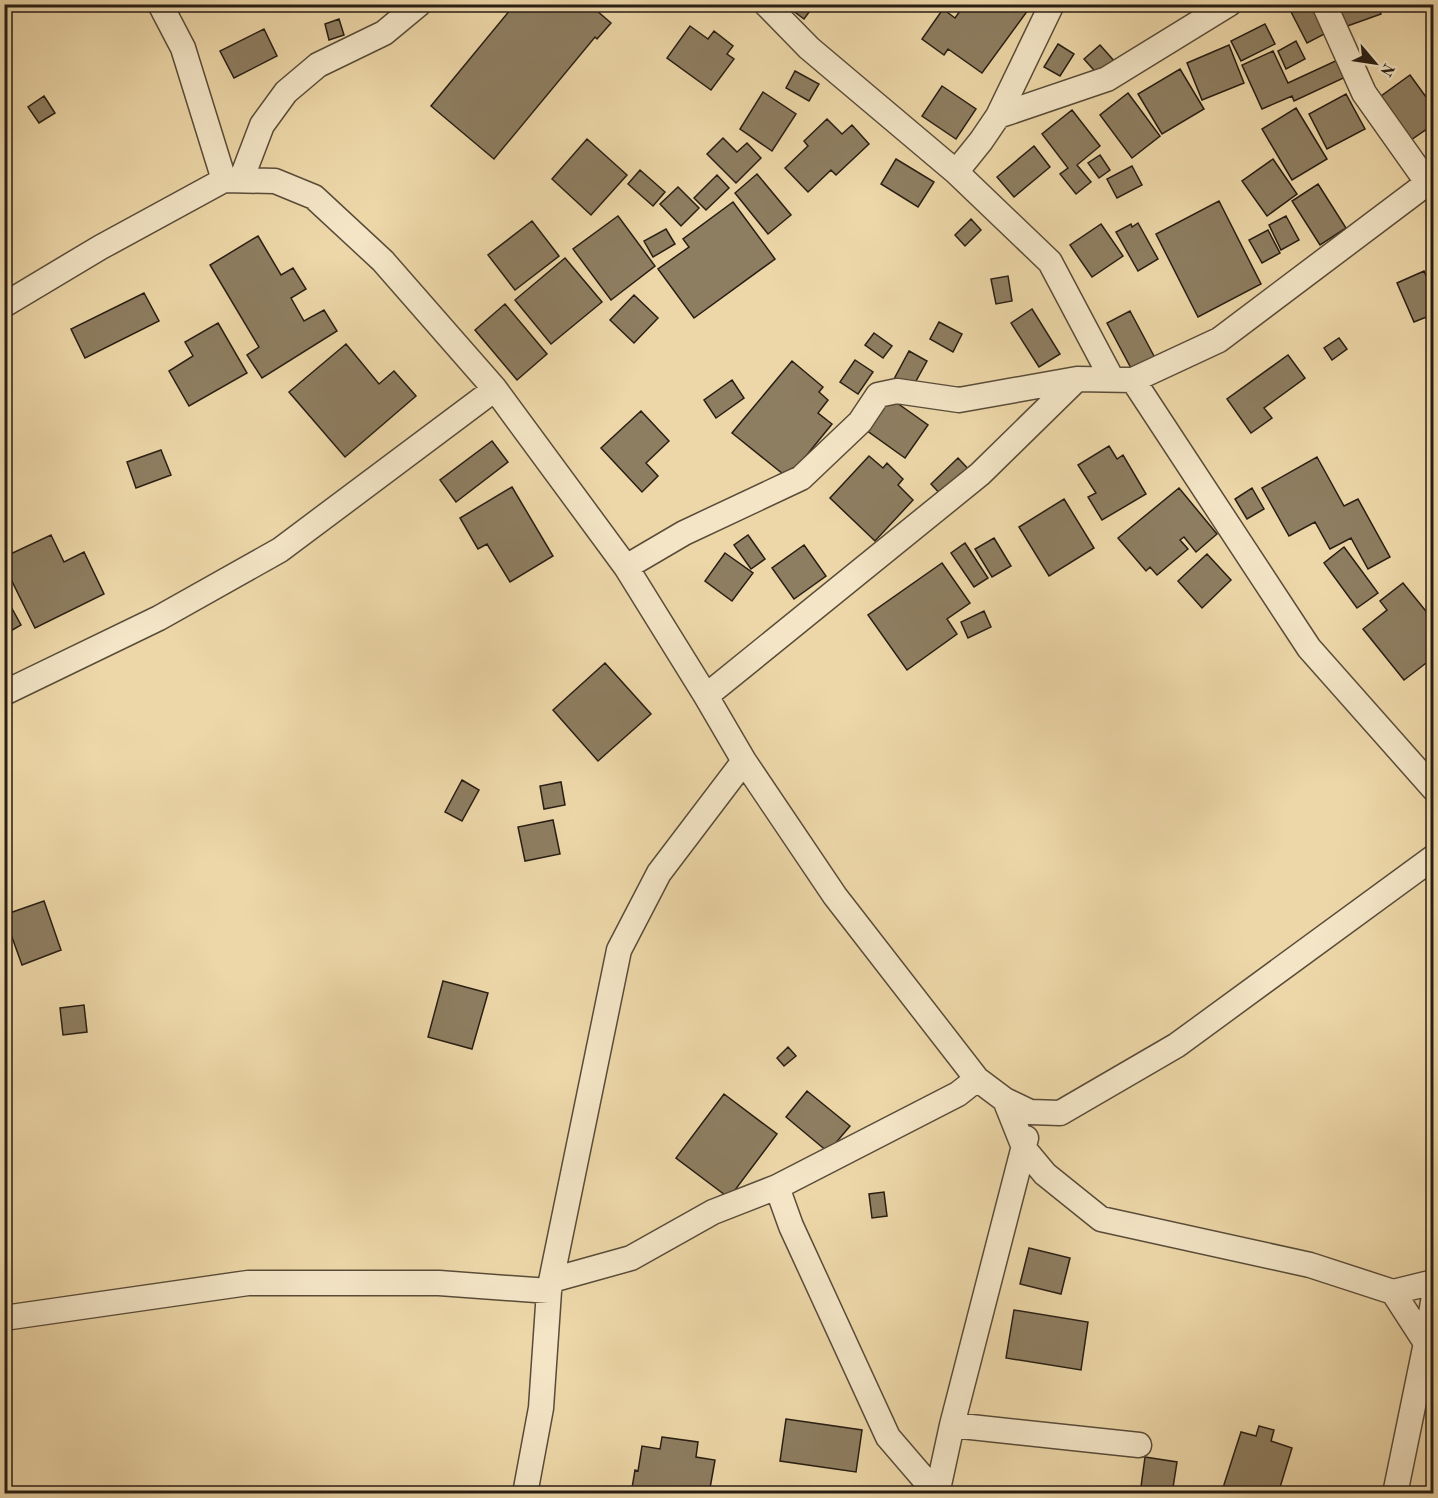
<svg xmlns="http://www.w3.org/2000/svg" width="1438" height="1498" viewBox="0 0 1438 1498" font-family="'Old Standard TT',serif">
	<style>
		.building { fill: #8e7e61; stroke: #281e14; stroke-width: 1.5 }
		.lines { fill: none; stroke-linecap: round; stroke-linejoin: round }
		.minor-casing { stroke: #594c39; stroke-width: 27 }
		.minor { stroke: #f3e5c6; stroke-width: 24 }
	</style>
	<rect width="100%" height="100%" fill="#edd7a8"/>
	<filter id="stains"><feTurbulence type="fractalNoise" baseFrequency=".00333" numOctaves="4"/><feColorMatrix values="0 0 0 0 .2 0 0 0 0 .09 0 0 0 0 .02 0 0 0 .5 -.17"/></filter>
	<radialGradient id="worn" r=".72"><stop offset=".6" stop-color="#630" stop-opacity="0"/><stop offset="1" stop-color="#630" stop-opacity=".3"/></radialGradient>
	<path class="building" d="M515,4H576L582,9L589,4L611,23L597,39L595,37L494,159L431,106Z
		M784,4H815L804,19Z
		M965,4L1031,6L982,73L948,49L944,55L922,39L943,9L955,18Z
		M1287,4H1318L1332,30L1307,43Z
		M1331,4H1378L1381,14L1339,29Z
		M339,19L344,35L329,40L325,24Z
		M1265,24L1275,44L1241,61L1231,41Z
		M690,26L708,39L714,31L733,46L727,54L734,59L711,90L667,58Z
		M264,29L277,56L234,78L220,51Z
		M1296,41L1305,59L1286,69L1278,51Z
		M1058,44L1074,54L1060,76L1044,67Z
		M1100,45L1116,63L1101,78L1084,59Z
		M1229,45L1244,83L1202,100L1187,63Z
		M1273,51L1288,83L1342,58L1350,75L1294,101L1292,96L1262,109L1242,65Z
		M1180,69L1204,109L1162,134L1138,94Z
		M795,71L819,84L809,101L786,88Z
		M1410,75L1434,108V124L1408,142L1377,99Z
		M942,86L976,109L956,139L922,116Z
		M763,92L796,114L772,151L740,129Z
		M1128,93L1160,136L1132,158L1100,115Z
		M1346,94L1365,129L1327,149L1309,114Z
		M44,96L55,113L39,123L28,107Z
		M1296,108L1327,159L1292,180L1262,129Z
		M1072,110L1100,146L1077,165L1091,182L1076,194L1060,174L1068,168L1042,134Z
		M827,119L842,134L852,125L869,144L836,175L831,170L808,192L785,168L808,146L804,141Z
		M723,138L737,152L747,143L761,158L736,183L707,154Z
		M587,139L627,175L591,215L552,179Z
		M1034,146L1050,167L1014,197L997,177Z
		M1100,155L1110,170L1099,178L1088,163Z
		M896,159L934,182L918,207L881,184Z
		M1273,159L1297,194L1267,216L1242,181Z
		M1132,166L1142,185L1117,198L1107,179Z
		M640,170L665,192L653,206L628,184Z
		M757,174L791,215L768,234L735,193Z
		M717,175L729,188L706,210L694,198Z
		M1318,184L1346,228L1320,245L1292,201Z
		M678,187L699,208L681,226L660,204Z
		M1219,201L1261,284L1198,317L1156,234Z
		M733,202L775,259L694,318L658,269L689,247L683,239Z
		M618,216L655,266L611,300L573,249Z
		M1286,216L1299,240L1281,250L1269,225Z
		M971,219L981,230L965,246L955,235Z
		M532,221L559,256L515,290L488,255Z
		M1138,223L1158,259L1138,271L1116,232L1131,224L1132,227Z
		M1101,224L1123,256L1092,277L1070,245Z
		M666,229L675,244L653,257L644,241Z
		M1268,230L1280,253L1262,263L1249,240Z
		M258,236L281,275L293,268L306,289L291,298L304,321L324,310L337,331L262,378L247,355L259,347L210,265Z
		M565,258L602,302L551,344L515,300Z
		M1424,271L1434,294V314L1414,322L1397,283Z
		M1008,276L1012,301L996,304L991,279Z
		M144,293L159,321L85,358L71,329Z
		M634,295L658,318L634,343L610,320Z
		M505,304L547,354L517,380L475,330Z
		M1032,309L1060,354L1039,367L1011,323Z
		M1130,311L1155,358L1132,370L1107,323Z
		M939,322L962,334L953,352L930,339Z
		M218,323L247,373L189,406L169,371L193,356L185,342Z
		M874,333L892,346L883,358L865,345Z
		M1339,338L1347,349L1332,360L1324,348Z
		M346,344L379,384L394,371L416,396L345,457L289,392Z
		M909,351L927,361L911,390L893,381Z
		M1288,355L1305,378L1264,408L1272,418L1251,433L1227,399Z
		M855,360L873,372L858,394L840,382Z
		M792,361L823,387L819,392L828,400L818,413L832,424L788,478L732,433Z
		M732,380L744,398L716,418L704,400Z
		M890,398L928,425L905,458L866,430Z
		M641,411L669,441L646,463L658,476L642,492L601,448Z
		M492,441L508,462L456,502L440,480Z
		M1109,446L1117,459L1123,455L1146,494L1102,520L1088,497L1096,493L1078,465Z
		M161,450L171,475L136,488L127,462Z
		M869,456L883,468L887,463L903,479L898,485L913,500L875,541L830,498Z
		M1317,457L1344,506L1358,499L1390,557L1368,569L1351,538L1330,549L1315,522L1289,536L1262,488Z
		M958,458L973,474L946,500L931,484Z
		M512,487L553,556L510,582L487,544L478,549L460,518Z
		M1179,488L1217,534L1196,552L1184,537L1180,540L1188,549L1157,575L1150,567L1146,571L1118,538Z
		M1252,488L1264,509L1247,519L1235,499Z
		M1064,499L1094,548L1049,576L1019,527Z
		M51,535L64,562L84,552L104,594L35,628L4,565V557Z
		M748,535L765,559L751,569L734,545Z
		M994,538L1011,566L992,577L975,549Z
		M965,543L988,578L974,587L951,553Z
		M804,545L826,576L794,599L772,568Z
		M1344,547L1378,593L1357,608L1324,563Z
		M725,553L753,573L732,601L705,581Z
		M1207,554L1231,580L1202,608L1178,581Z
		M942,563L970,603L947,619L957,634L907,670L868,615Z
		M1403,583L1434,621V657L1404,680L1363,629L1387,610L1380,601Z
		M4,594L21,625L4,635Z
		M984,611L991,627L968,638L961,622Z
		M605,663L651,714L598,761L553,710Z
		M462,780L479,790L462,821L445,812Z
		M561,782L565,805L544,809L540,786Z
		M553,820L560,854L525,861L518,827Z
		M44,901L61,950L22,965L4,915Z
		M443,981L488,993L472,1049L428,1037Z
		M84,1005L87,1032L63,1035L60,1008Z
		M788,1047L796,1056L784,1066L777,1058Z
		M807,1091L850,1126L828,1152L786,1117Z
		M724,1094L777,1134L729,1198L676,1158Z
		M884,1192L887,1216L872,1218L869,1194Z
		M1029,1248L1070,1258L1061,1294L1020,1284Z
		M1014,1310L1088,1322L1081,1370L1006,1358Z
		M786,1419L862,1430L856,1472L780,1461Z
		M1259,1426L1274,1430L1271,1441L1292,1448L1278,1494H1221L1241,1432L1256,1436Z
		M662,1437L698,1442L696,1457L715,1460L709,1494H631L635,1470L638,1471L642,1446L660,1449Z
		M1145,1457L1177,1462L1172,1494H1140Z"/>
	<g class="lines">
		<defs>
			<path id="minor" d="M160,4L183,48L224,180
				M766,4L809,48L956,172L1050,262L1112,379
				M1324,4L1364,93L1427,182
				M998,116L1107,79L1229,4
				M956,172L981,141L998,116L1052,4
				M241,180L262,125L286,92L318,65L384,33L419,4
				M4,305L101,247L224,180L275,181L314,197L383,261L495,389L626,567L706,696L744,761L835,896L977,1079L1005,1100L1030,1112L1060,1113L1177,1045L1434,857
				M1133,380L1309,648L1434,789
				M626,567L684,533L801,478L860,422L878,395L897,391L959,400L1077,379L1133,380L1219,340L1434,178
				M4,693L159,618L280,550L495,389
				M706,696L980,474L1077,379
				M1005,1100L1025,1150L1045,1174L1101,1219L1310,1265L1393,1292L1426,1343L1395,1494
				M777,1187L791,1226L888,1437L937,1494
				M552,1280L631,1258L713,1212L777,1187L958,1094L977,1079
				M1393,1292L1434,1282
				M4,1318L248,1283H439L549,1291
				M1426,1343L1434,1296
				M952,1425L1139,1445
				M525,1494L541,1408L549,1291L619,950L659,873L744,761
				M937,1494L952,1425L1026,1138"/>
		</defs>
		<use href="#minor" class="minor-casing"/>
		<use href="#minor" class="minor"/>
	</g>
	<rect width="1438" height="1498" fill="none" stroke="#edd7a8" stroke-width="24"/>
	<rect x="6" y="6" width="1426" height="1486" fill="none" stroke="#281e14" stroke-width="3"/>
	<rect x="12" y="12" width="1414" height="1474" fill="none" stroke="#281e14" stroke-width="1.5"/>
	<g transform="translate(1375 63) rotate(119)" stroke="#f3e5c6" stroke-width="4.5" paint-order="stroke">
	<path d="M0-4.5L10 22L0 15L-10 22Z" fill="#281e14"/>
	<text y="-9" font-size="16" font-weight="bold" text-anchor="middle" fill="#281e14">N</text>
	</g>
	<rect width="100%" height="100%" filter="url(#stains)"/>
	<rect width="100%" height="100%" fill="url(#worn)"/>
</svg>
